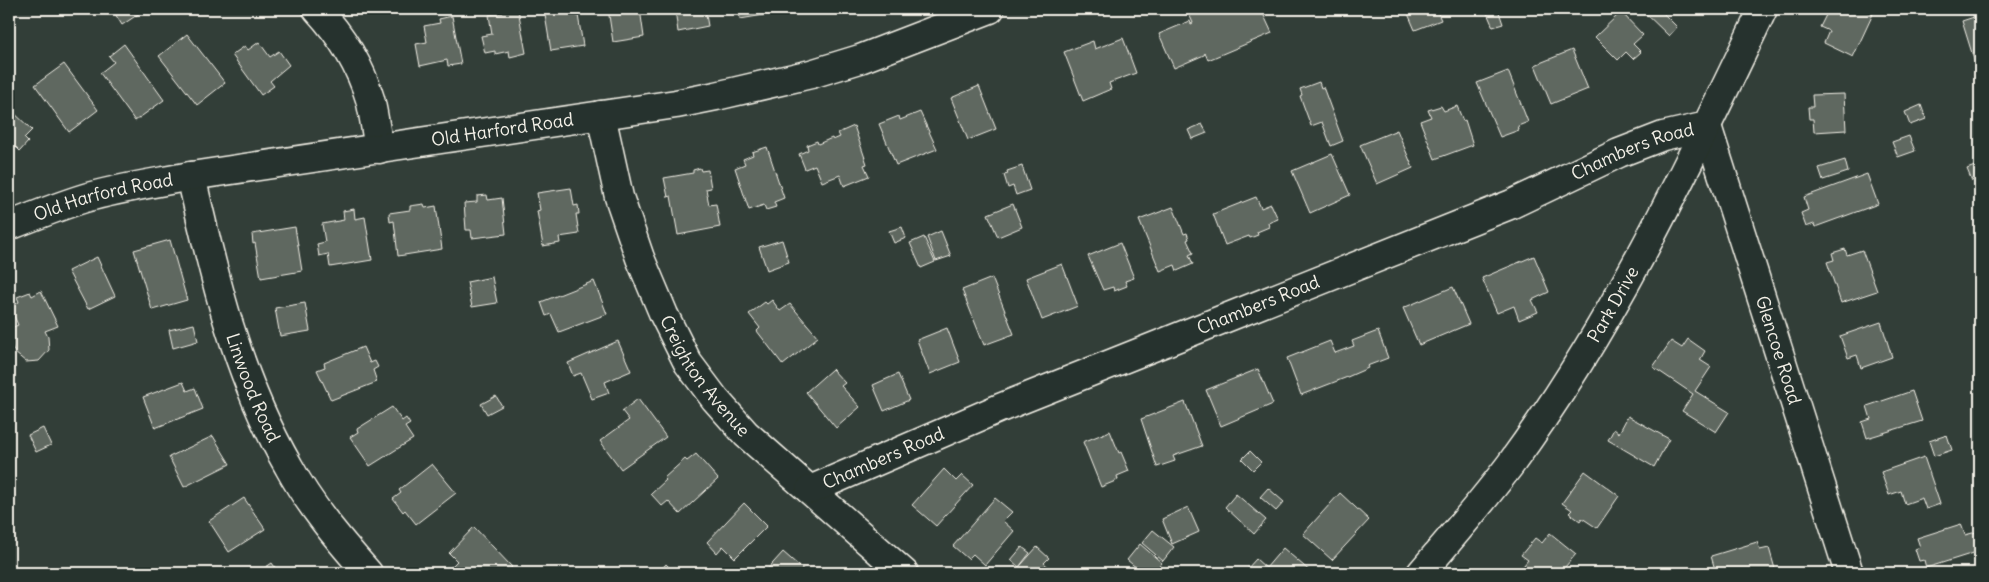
<svg xmlns="http://www.w3.org/2000/svg" width="1989" height="582" viewBox="0 0 1989 582" font-family="Delius,sans-serif">
	<style>
		.building { fill: #5f6861; stroke: #f4f1e8 }
		.lines { fill: none; stroke-linecap: round; stroke-linejoin: round }
		.minor-casing { stroke: #f4f1e8; stroke-width: 31 }
		.minor { stroke: #26332d; stroke-width: 28 }
		.labels { text-anchor: middle; stroke-width: 4.5; stroke-linejoin: round; paint-order: stroke }
		.street-label { font-size: 18px; fill: #f4f1e8; stroke: #26332d }
	</style>
	<rect width="100%" height="100%" fill="#323e38"/>
	<filter id="ink" filterUnits="userSpaceOnUse"><feTurbulence type="fractalNoise" baseFrequency=".02" numOctaves="2"/><feDisplacementMap in="SourceGraphic" scale="10" xChannelSelector="R" yChannelSelector="G"/><feConvolveMatrix kernelMatrix="1 2 1 2 8 2 1 2 1" color-interpolation-filters="sRGB"/></filter>
	<g filter="url(#ink)">
		<path class="building" d="M112,9H146L122,25Z
			M503,9H518L526,53L510,57L509,51L495,54V51L485,53L481,36L492,34L489,15L503,13Z
			M544,9H577L583,46L551,51Z
			M608,9H640L644,37L613,42Z
			M675,9H705L708,26L678,32Z
			M739,9H769L770,14L740,19Z
			M1202,9H1261L1272,33L1208,60L1205,53L1204,55L1174,68L1159,34L1190,21L1191,24L1193,23L1189,14Z
			M1406,9H1436L1441,20L1415,30Z
			M1498,9L1503,24L1493,27L1487,13Z
			M1641,9H1659L1677,27L1669,36Z
			M1829,9L1839,12L1840,9H1862L1873,14L1853,57L1824,43L1829,31L1820,27Z
			M1971,9H1980V64L1976,66L1962,21L1974,17Z
			M1621,12L1643,35L1633,44L1641,52L1633,59L1626,52L1618,60L1595,37Z
			M452,16L461,64L448,66L447,60L420,66L416,44L427,42L424,26L440,23L439,19Z
			M187,34L225,83L197,105L159,56Z
			M1123,38L1136,73L1109,83L1111,89L1083,101L1064,52L1093,41L1095,49Z
			M259,42L270,57L279,51L289,65L270,81L274,86L261,95L232,55L245,46L248,50Z
			M124,44L164,100L135,121L100,73L114,62L109,56Z
			M1572,50L1588,89L1551,104L1535,65Z
			M64,64L98,110L69,132L35,85Z
			M1508,71L1528,122L1518,126L1519,130L1500,137L1477,83Z
			M1319,82L1321,88L1323,87L1343,141L1331,146L1322,122L1311,126L1300,96L1302,95L1300,89Z
			M979,86L996,129L968,140L951,98Z
			M1844,94L1846,130L1814,132L1813,119H1809L1808,107H1813L1812,95Z
			M1921,105L1926,119L1910,125L1905,112Z
			M1441,106L1444,111L1457,106L1463,121L1465,120L1473,145L1435,159L1420,121L1431,117L1428,110Z
			M9,108L32,130L24,138L28,142L20,151L16,147L9,154Z
			M920,112L937,149L896,165L879,124L899,116L900,120Z
			M1202,124L1207,133L1192,139L1188,130Z
			M854,126L867,164L864,165L869,176L844,186L840,175L822,182L815,165L805,169L799,154L808,150L807,145L817,141L818,144L832,138L833,140L840,137L838,133Z
			M1397,130L1413,168L1377,184L1360,145Z
			M1909,136L1915,151L1898,157L1892,142Z
			M767,147L784,198L774,202L776,207L766,210L764,205L749,210L735,168L745,164L743,159L753,155L752,152Z
			M1332,154L1350,195L1310,213L1292,171Z
			M1845,160L1848,172L1823,180L1819,168Z
			M1980,164V178L1972,181L1967,169Z
			M1022,166L1030,190L1016,195L1013,186L1008,188L1004,175L1008,174L1007,171Z
			M700,168L701,171L708,170L711,188L706,189L709,205L716,204L720,227L678,235L671,196L668,197L664,178L693,173V170Z
			M1867,174L1878,204L1815,227L1814,224L1806,227L1801,213L1808,210L1804,197Z
			M571,188L574,206L578,205L579,214H576L579,234L559,237L560,243L543,246L537,211L540,210L537,193Z
			M487,195L488,200L502,198L506,234L472,238L471,230H466L464,203L477,202V196Z
			M1256,197L1261,208L1271,204L1278,219L1268,223L1269,227L1257,232L1258,235L1250,238L1249,236L1225,245L1213,214Z
			M424,204L425,208L436,206L442,249L398,256L394,221L390,222L389,213L410,210V206Z
			M1013,204L1022,227L998,237L988,214Z
			M1173,207L1184,234L1187,233L1189,239L1187,240L1193,253L1189,255L1193,264L1177,271L1175,265L1160,271L1139,220Z
			M354,209L355,219L365,217L372,260L330,267L328,254L319,256L317,244L325,242L322,224L344,220L343,211Z
			M295,227L302,271L261,278L255,243L253,244L252,234Z
			M902,227L906,238L894,243L889,231Z
			M941,231L951,256L936,261L927,237Z
			M924,237L935,262L921,268L910,243Z
			M170,240L187,300L152,310L134,250Z
			M782,240L789,262L767,270L759,247Z
			M1120,243L1134,278L1125,281L1127,286L1114,291L1113,287L1103,290L1088,256Z
			M1845,249L1847,255L1862,250L1877,291L1841,303L1827,262L1834,260L1832,253Z
			M1534,256L1549,292L1532,300L1538,312L1519,320L1514,306L1497,313L1482,278Z
			M97,257L115,296L88,309L68,271Z
			M1062,264L1078,306L1042,320L1026,278Z
			M492,277L497,303L472,307L467,282Z
			M992,278L1014,334L984,345L962,290Z
			M594,281L607,314L559,332L551,314L546,316L541,302Z
			M1453,287L1469,324L1419,345L1403,308Z
			M41,291L58,326L45,331L48,337L49,350L39,361L26,362L15,353L9,341V329L18,325L10,307L19,302L17,297L30,292L32,296Z
			M772,300L780,311L790,304L818,337L783,365L757,331L760,328L749,314L765,302L767,304Z
			M305,303L310,331L280,336L275,308Z
			M1881,322L1892,357L1861,368L1857,355L1848,358L1840,336Z
			M194,324L198,341L173,348L169,330Z
			M947,328L960,362L930,374L917,340Z
			M1378,331L1388,358L1367,366L1368,368L1345,378L1301,395L1287,358L1330,341L1335,353L1354,346L1352,341Z
			M1688,339L1705,351L1700,360L1711,367L1695,391L1729,412L1716,432L1682,411L1693,394L1653,367L1671,341L1682,348Z
			M618,341L631,371L605,382L609,393L592,399L581,373L573,376L568,363Z
			M363,347L370,363L375,361L378,367L373,370L377,382L331,400L317,370L325,367L324,363Z
			M832,369L845,383L841,386L860,407L836,428L806,392Z
			M1258,369L1273,404L1221,426L1206,390Z
			M898,374L909,400L884,411L873,385Z
			M183,382L187,391L195,388L203,409L155,428L143,397Z
			M1912,391L1922,421L1867,438L1862,422L1871,419L1867,406Z
			M496,396L502,406L487,414L481,404Z
			M638,399L666,437L621,469L600,441L629,420L622,411Z
			M1185,402L1202,446L1173,456L1175,461L1157,467L1141,419Z
			M392,407L402,421L406,418L410,424L405,427L413,439L370,466L350,437L358,432L357,429Z
			M1628,416L1669,439L1654,467L1608,440L1614,429L1619,433Z
			M43,428L51,445L36,452L28,435Z
			M1110,431L1119,453L1121,452L1129,471L1117,476L1118,480L1101,487L1083,442Z
			M1947,435L1952,450L1934,456L1929,441Z
			M213,436L230,464L184,487L169,457Z
			M1250,451L1261,462L1253,470L1242,459Z
			M696,454L718,479L680,514L668,501L662,506L651,494L666,480L664,478L685,459L687,461Z
			M1924,457L1940,504L1926,509L1922,498L1905,504L1901,491L1889,495L1881,472Z
			M432,464L456,493L416,524L405,510L403,512L393,499L401,493L399,490Z
			M944,469L956,481L962,475L973,485L936,526L912,505Z
			M1585,471L1619,496L1597,528L1582,518L1580,521L1569,513L1572,510L1562,503Z
			M1268,488L1284,502L1276,511L1260,497Z
			M1340,493L1369,520L1332,560L1303,534Z
			M1236,494L1266,520L1254,534L1225,507Z
			M244,498L265,529L229,552L209,521Z
			M995,498L1012,512L1003,521L1014,531L985,565L973,554L968,559L953,546Z
			M744,503L767,526L735,558L723,546L717,553L707,542Z
			M1188,507L1199,532L1172,544L1162,519Z
			M1961,524L1965,535L1980,531V551L1926,568L1924,560L1919,561L1915,549L1920,547L1917,538Z
			M474,527L512,567L506,573H458L451,567L457,561L449,553Z
			M1153,530L1174,547L1163,561L1142,543Z
			M1550,533L1576,554L1560,573H1525L1520,570L1528,560L1521,555L1535,538L1542,543Z
			M1757,542L1760,550L1769,548L1775,569L1763,573H1716L1711,556Z
			M1140,544L1162,563L1153,573H1143L1127,560Z
			M1022,547L1030,553L1019,567L1011,560Z
			M1037,547L1049,558L1044,563L1055,573H1014Z
			M1283,548L1312,573H1252L1247,569L1256,559L1266,568Z
			M783,552L807,573H764Z
			M272,563L279,573H257Z
			M666,564L675,573H658Z"/>
		<g class="lines">
			<defs>
				<g id="minor">
					<path d="M317,9C341,35 360,65 370,99C374,115 376,132 379,149"/>
					<path id="s1" d="M601,115L619,197L640,258L664,315L688,363L715,399L746,434L904,573"/>
					<path id="s2" d="M191,176C214,277 237,377 289,467C310,506 339,540 368,573"/>
					<path id="s3" d="M9,226C34,216 59,206 85,198C119,188 155,183 191,176L676,104L716,96L811,74L860,59L990,9"/>
					<path id="s4" d="M810,490L1000,408L1512,204L1619,153L1663,136L1707,126L1849,573"/>
					<path id="s5" d="M1421,573C1451,538 1482,502 1510,465C1614,324 1688,166 1763,9"/>
				</g>
			</defs>
			<use href="#minor" class="minor-casing"/>
			<use href="#minor" class="minor"/>
		</g>
	</g>
	<g class="labels">
		<g class="street-label">
			<text dy="6" stroke="none"><textPath href="#s3" startOffset="504">Old Harford Road</textPath></text>
			<text dy="6" stroke="none"><textPath href="#s4" startOffset="890">Chambers Road</textPath></text>
			<text dy="6" stroke="none"><textPath href="#s3" startOffset="99">Old Harford Road</textPath></text>
			<text dy="6" stroke="none"><textPath href="#s5" startOffset="331">Park Drive</textPath></text>
			<text dy="6" stroke="none"><textPath href="#s4" startOffset="485">Chambers Road</textPath></text>
			<text dy="6" stroke="none"><textPath href="#s4" startOffset="1204">Glencoe Road</textPath></text>
			<text dy="6" stroke="none"><textPath href="#s1" startOffset="284">Creighton Avenue</textPath></text>
			<text dy="6" stroke="none"><textPath href="#s2" startOffset="221">Linwood Road</textPath></text>
			<text dy="6" stroke="none"><textPath href="#s4" startOffset="80">Chambers Road</textPath></text>
		</g>
	</g>
	<rect width="1989" height="582" fill="none" stroke="#26332d" stroke-width="30"/>
	<rect x="15" y="15" width="1959" height="552" fill="none" stroke="#f4f1e8" stroke-width="2" filter="url(#ink)"/>
</svg>
